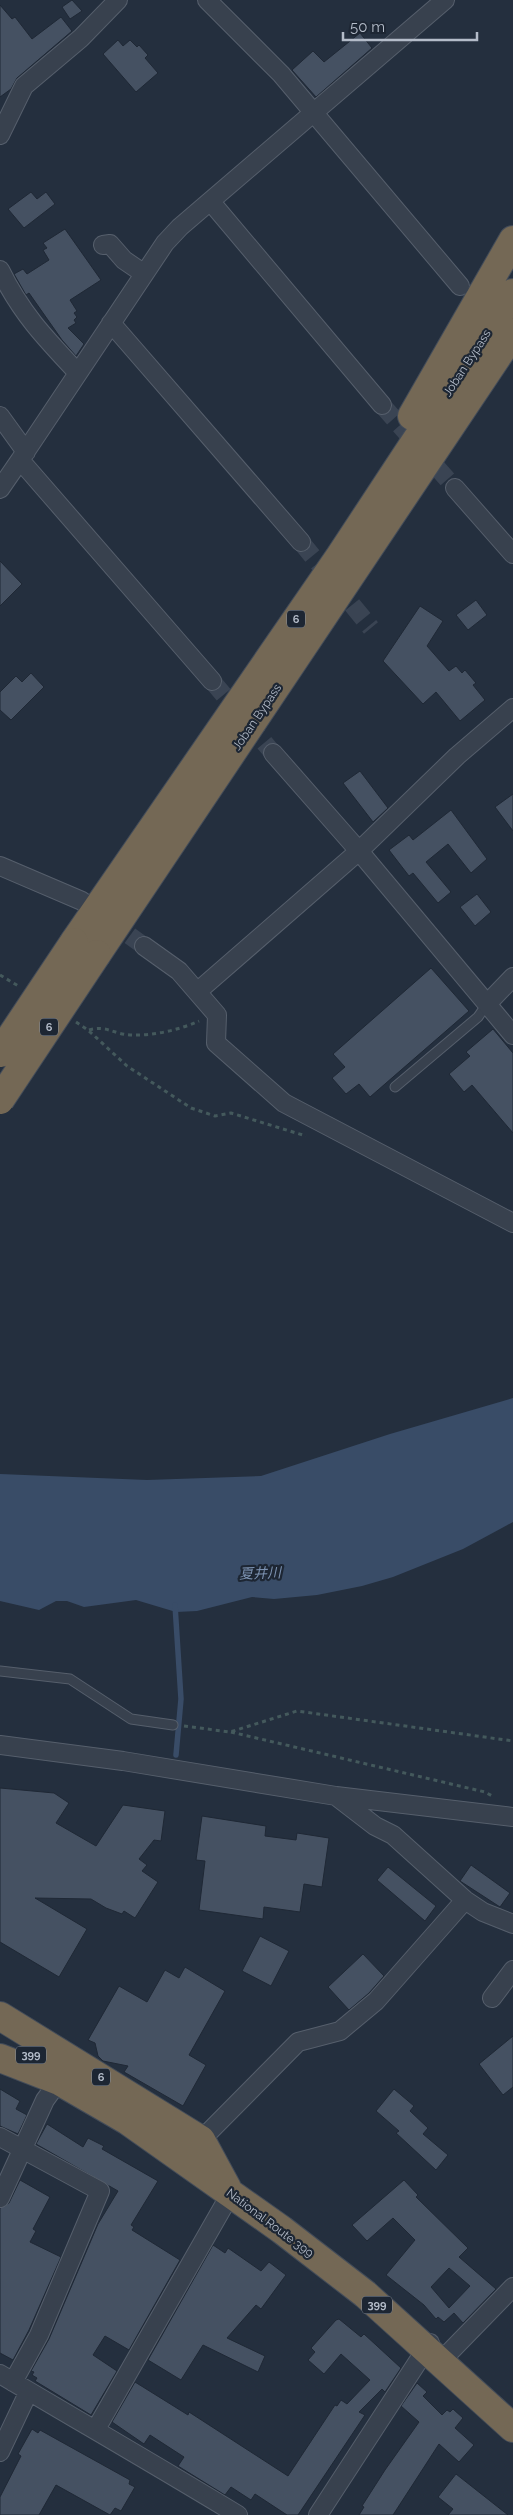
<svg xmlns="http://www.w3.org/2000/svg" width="513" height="2515" viewBox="0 0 513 2515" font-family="Raleway,'Noto Sans JP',sans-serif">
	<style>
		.water { fill: #394c67 }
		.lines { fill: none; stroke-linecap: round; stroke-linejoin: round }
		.stream { stroke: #394c67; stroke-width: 5.5 }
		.building { fill: #455162; stroke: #1f2835; fill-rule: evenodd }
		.street-tunnel { stroke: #3a4453; stroke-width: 18; stroke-dasharray: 18 9; stroke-linecap: butt }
		.lane-casing { stroke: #565f6c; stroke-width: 11 }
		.street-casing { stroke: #565f6c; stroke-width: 20 }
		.highway-casing { stroke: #434c59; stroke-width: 30 }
		.path { stroke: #44595c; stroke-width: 3; stroke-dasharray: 4 4; stroke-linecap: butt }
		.lane { stroke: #38414e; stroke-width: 9 }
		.street { stroke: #38414e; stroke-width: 18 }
		.highway { stroke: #746855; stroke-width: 28 }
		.highway-bridge-casing { stroke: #434c59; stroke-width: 30; stroke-linecap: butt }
		.highway-bridge { stroke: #746855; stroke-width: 28 }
		.labels { text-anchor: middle; stroke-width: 4.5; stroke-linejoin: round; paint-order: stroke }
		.shield { fill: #1d2633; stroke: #878f9c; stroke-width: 1 }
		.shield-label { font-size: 11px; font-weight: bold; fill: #b4bcc9 }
		.street-label { font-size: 12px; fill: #b4bcc9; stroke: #1d2633 }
		.water-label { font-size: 14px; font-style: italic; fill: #7c92b1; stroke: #1d2633 }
	</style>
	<rect width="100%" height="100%" fill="#242f3e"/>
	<path class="water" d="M513,1398V1522L463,1549L393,1577L362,1586L317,1595L274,1599L252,1597L197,1611L176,1612L136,1600L84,1607L67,1601H56L39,1610L0,1601V1474L147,1480L261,1476L390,1434Z"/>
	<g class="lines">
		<path class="stream" d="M175,1605L181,1699L176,1755"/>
	</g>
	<path class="building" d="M72,0L82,11L70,19L62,7Z
		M0,5L12,19L15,17L32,39L61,17L72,31L17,78L11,89L0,97Z
		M360,33L372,48L316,97L292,70L313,51L324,62Z
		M118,40L123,46L130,40L137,47L139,45L148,55L145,58L158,73L136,92L103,54Z
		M31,192L37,199L46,192L55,204L24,228L8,209Z
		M65,229L101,280L70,300L77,311L74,313L77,317L74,320L76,323L68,328L84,344L76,356L62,340L29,293L26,295L14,274L23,269L27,274L49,260L43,250L47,248L43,243Z
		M0,561L22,584L0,606Z
		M476,600L487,615L468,630L456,615Z
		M420,606L443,621L427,646L449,671L456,666L462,673L465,670L476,683L473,685L485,700L460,721L436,692L423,704L383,661Z
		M31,673L44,687L11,720L0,710V692L16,676L22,682Z
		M360,771L388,808L373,822L343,783Z
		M513,794V831L495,807Z
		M451,810L487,859L471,873L448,844L426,862L451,892L438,903L413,873L409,876L389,850L409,835L413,840Z
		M477,894L491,912L475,926L460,907Z
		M431,968L469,1011L370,1097L359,1084L346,1094L332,1078L345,1067L333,1054Z
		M493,1029L513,1053V1133L472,1085L464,1092L449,1074L470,1056L466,1052Z
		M0,1788L54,1793L69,1803L56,1823L96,1846L123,1805L165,1811L161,1841L154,1840L139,1859L147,1865L142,1871L158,1882L135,1918L124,1911L122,1914L106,1908L91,1899L35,1898L87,1929L59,1977L0,1942Z
		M202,1816L266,1826L265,1836L296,1840L297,1833L329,1838L322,1887L304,1884L300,1912L264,1907L263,1919L199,1910L205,1861L196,1860Z
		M471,1865L510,1893L500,1907L460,1881Z
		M388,1867L436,1906L425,1921L377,1880Z
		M260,1936L289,1951L271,1986L242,1971Z
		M363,1954L384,1976L369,1993L349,2010L328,1987Z
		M185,1967L225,1991L189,2055L206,2065L183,2106L124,2072L128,2066L103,2061L98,2056L95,2043L88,2040L119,1986L147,2002L165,1970L179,1978Z
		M513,2036V2087L503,2095L479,2064Z
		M0,2089L20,2101L16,2109L27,2115L18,2134L0,2126Z
		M394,2089L414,2106L410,2111L428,2128L423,2134L448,2155L436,2170L396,2133L399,2131L376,2111Z
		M47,2124L83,2147L88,2138L104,2146L102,2149L158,2181L131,2225L134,2227L132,2230L180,2260L129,2350L105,2336L93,2355L117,2371L91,2415L35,2381L37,2378L32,2375L34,2372L31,2371L49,2339L98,2224L118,2191L36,2144Z
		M20,2180L50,2197L33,2229L36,2231L30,2242L61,2257L29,2330L13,2360L0,2353V2208L9,2203Z
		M404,2180L418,2195L416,2197L468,2248L459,2257L496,2289L463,2323L454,2313L444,2322L438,2317L436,2319L424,2305L386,2275L415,2240L393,2218L367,2241L352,2225ZM449,2268L470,2286L449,2308L431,2287Z
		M213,2245L225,2253L228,2248L261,2271L269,2262L286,2275L261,2309L256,2305L227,2338L265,2356L258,2372L203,2345L181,2380L148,2360Z
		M339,2319L361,2337L364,2334L401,2368L385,2392L382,2389L359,2412L365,2415L298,2515H287L255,2494L251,2500L231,2487L225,2495L178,2466L184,2457L150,2435L144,2444L112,2422L135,2382L188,2415L189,2412L288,2476L335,2405L337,2406L341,2400L347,2404L370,2380L341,2354L324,2374L308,2360L315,2352L311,2348L336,2320Z
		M417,2383L427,2392L423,2396L442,2415L447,2410L450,2412L453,2409L463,2418L455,2428L474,2445L459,2462L439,2444L393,2515H359L364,2507L362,2506L385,2470L419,2422L401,2406Z
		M32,2429L38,2433L40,2430L130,2480L129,2484L135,2487L121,2511L115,2508L110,2515L56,2485L39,2515H0V2497L21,2456L18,2454Z
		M456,2474L508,2515H448L453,2509L438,2497Z"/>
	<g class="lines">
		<path class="street-tunnel" d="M382,405L455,488
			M301,542L371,628
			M212,681L273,753
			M108,920L144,946"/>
		<defs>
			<path id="lane" d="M395,1087L478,1017L487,1004
				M0,1671L70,1679L131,1719L173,1725"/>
			<path id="street" d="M207,0L281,74L460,286
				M0,135L24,86L81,38L118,0
				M211,202L382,405
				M103,245L110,244L124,260L143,273
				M0,270C21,313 45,338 78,373
				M111,323L301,542
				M0,416L26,452
				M455,488L513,554
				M0,489L20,460
				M212,681L20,460L165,243L180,227L445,0
				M273,753L359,851L513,1035
				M0,866L82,901
				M144,946L179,971L217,1015L216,1043L284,1103L513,1223
				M197,992L359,851L457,756L513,708
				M487,1004L513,977
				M0,1745L123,1761L336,1796L513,1817
				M336,1796L375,1826L393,1835L465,1900L483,1912L513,1924
				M492,1998L513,1970
				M0,2137L100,2191L39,2335L13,2382
				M201,2140L298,2042L340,2031L376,2001L465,1900
				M0,2198L45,2100L59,2081
				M441,2361L513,2287
				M0,2374C79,2421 159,2467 238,2515
				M96,2429L231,2193
				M0,2452L28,2393
				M318,2515L430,2343"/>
			<path id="highway" d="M412,416L513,240
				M74,942L340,556L513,293
				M97,954L513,333
				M0,2016L201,2140L227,2188
				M0,2058L59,2081L128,2121L282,2230L365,2294L513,2428"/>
		</defs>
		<use href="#lane" class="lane-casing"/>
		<use href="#street" class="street-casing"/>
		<use href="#highway" class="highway-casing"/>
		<path class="path" d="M0,975L20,987
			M76,1022L88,1030L127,1066L191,1108L215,1116L231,1113L306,1136
			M89,1030C107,1025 113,1034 130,1035C153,1036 179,1030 199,1021
			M184,1726L230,1732L297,1711L513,1741
			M231,1732L485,1792L494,1797"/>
		<use href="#lane" class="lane"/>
		<use href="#street" class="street"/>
		<use href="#highway" class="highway"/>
		<defs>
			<path id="highway-bridge" d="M0,1053L74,942
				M0,1100L97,954"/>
		</defs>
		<use href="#highway-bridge" class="highway-bridge-casing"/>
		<use href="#highway-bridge" class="highway-bridge"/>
	</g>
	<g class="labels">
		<g class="shield">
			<rect x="287" y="610.5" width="18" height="17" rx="4"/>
			<rect x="40" y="1018.5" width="18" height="17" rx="4"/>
			<rect x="16" y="2046.5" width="30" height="17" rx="4"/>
			<rect x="92" y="2068.5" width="18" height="17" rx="4"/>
			<rect x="362" y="2296.5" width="30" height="17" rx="4"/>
		</g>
		<g class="shield-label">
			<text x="296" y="623">6</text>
			<text x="49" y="1031">6</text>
			<text x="31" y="2059">399</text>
			<text x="101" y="2081">6</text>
			<text x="377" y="2309">399</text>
		</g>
		<g class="street-label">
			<text transform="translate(467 363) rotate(-57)" y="4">Joban Bypass</text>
			<text transform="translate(257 717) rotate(-56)" y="4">Joban Bypass</text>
			<text transform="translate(270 2223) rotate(37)" y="4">National Route 399</text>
		</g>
		<g class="water-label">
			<text transform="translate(260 1573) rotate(-2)" y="5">夏井川</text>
		</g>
	</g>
	<path d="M343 32v8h134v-8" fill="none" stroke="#b4bcc9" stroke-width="2.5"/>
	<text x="350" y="32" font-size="15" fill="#b4bcc9" stroke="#1d2633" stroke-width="4" paint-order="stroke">50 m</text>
</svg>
